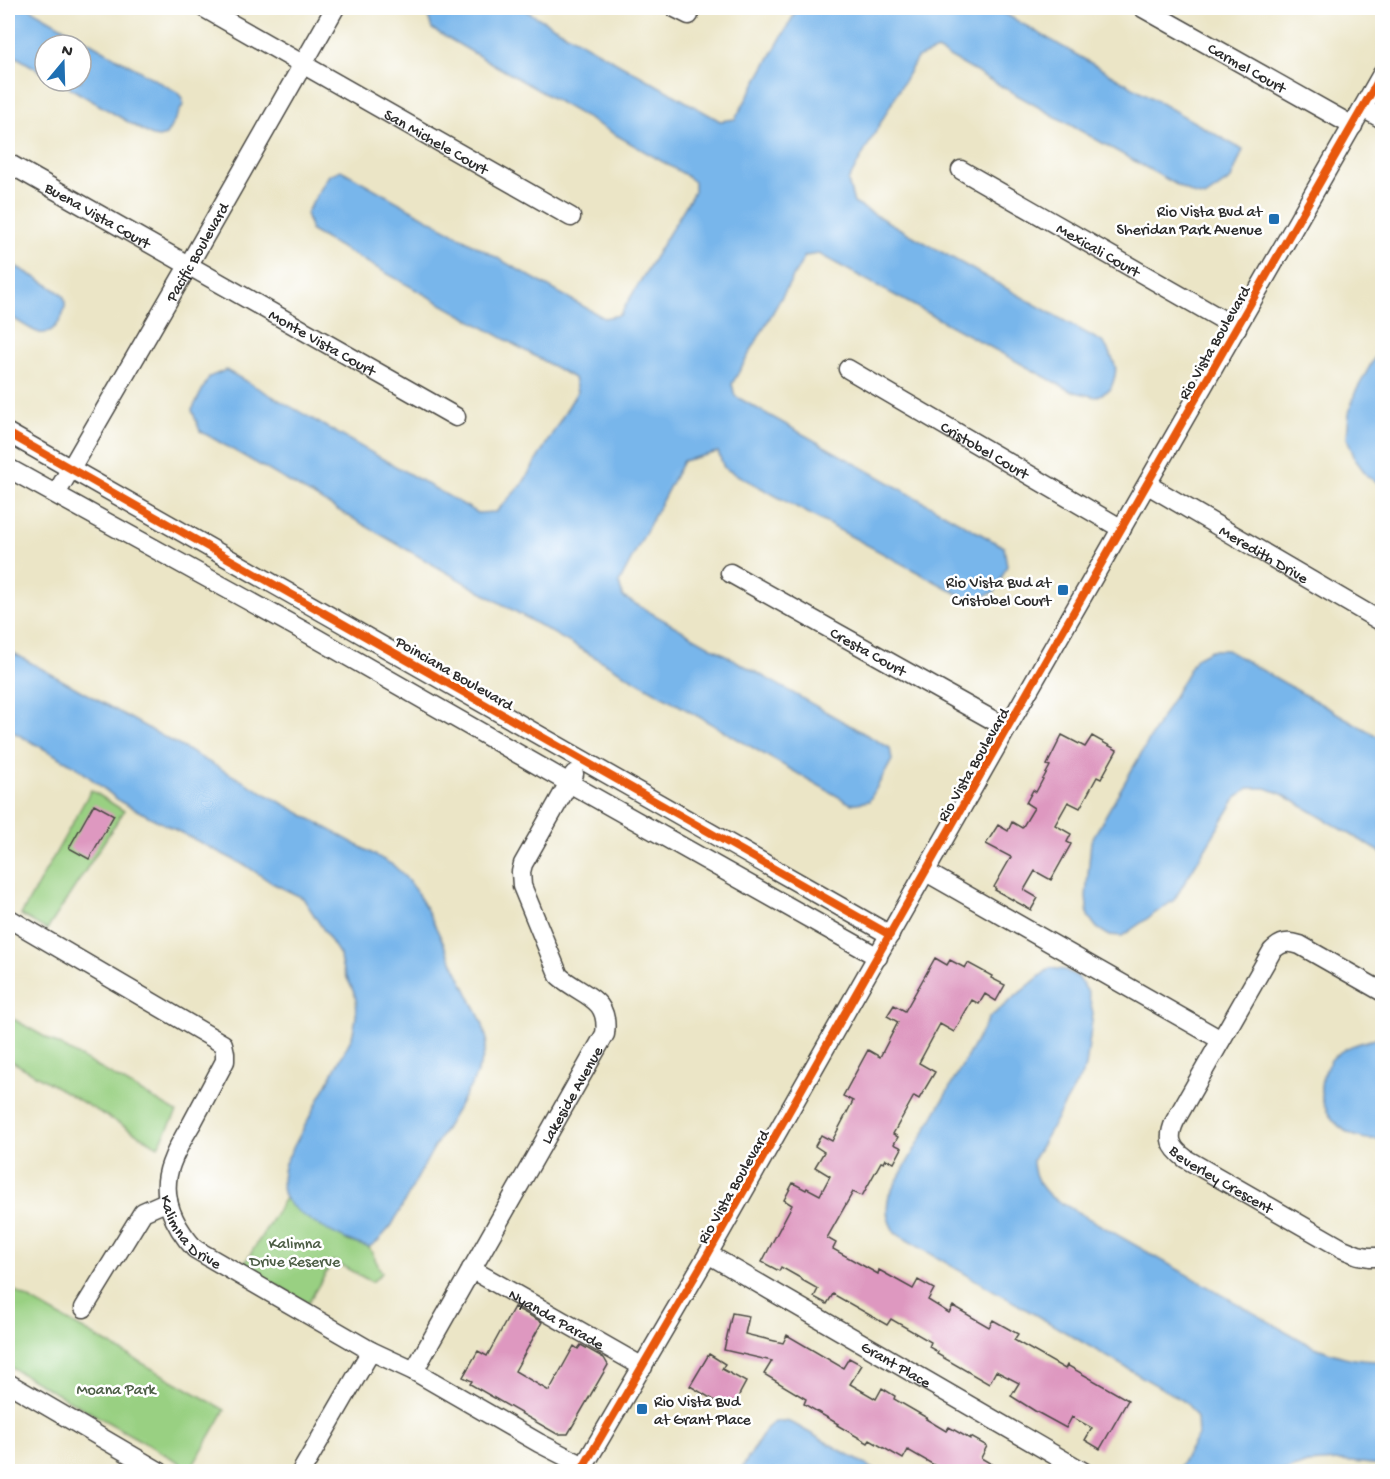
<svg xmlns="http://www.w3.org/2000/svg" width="1390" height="1479" viewBox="0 0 1390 1479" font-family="'Gochi Hand',sans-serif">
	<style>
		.green { fill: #99d082; stroke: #627e56; stroke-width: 1.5 }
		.water { fill: #78b6eb; stroke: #52708b; stroke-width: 1.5 }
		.building { fill: #de98c0 }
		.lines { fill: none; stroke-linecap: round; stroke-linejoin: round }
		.minor-casing { stroke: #484742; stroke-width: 21 }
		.minor { stroke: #fff; stroke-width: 18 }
		.cycleway-casing { stroke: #fff; stroke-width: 11 }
		.cycleway { stroke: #e8590c; stroke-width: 8 }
		.poi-dot { fill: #1f6fb2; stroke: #fff; stroke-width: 2 }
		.labels { text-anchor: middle; stroke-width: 5; stroke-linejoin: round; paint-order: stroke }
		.street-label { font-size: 16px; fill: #2b2b2b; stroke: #fff }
		.poi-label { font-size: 16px; fill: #2b2b2b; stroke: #fff; text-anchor: end }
		.park-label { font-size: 16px; fill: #4c5d45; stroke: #fff }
	</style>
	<rect width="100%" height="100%" fill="#fff"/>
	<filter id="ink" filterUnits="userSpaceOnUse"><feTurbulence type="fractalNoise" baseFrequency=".0167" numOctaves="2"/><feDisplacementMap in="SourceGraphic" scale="12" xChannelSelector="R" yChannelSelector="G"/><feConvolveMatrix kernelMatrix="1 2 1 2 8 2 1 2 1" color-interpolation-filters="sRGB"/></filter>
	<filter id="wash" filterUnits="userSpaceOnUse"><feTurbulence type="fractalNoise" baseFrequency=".008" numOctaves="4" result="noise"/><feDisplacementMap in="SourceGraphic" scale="24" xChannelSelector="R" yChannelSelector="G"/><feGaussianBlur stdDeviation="1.35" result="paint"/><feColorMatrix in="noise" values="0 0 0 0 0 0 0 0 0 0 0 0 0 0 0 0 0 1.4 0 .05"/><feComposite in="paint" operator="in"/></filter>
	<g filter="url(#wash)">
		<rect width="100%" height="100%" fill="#ebe5c6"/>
		<path class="green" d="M91,790L124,811L47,930L21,915Z
			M8,1016L177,1112L158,1146L8,1059Z
			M285,1198L348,1241L369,1247L382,1273L372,1282L333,1261L308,1303L243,1266Z
			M8,1287L225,1410L191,1469L8,1366Z"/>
		<path class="water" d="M8,8H29L177,92L182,98L183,105L166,135L159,137L152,136L58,81H81V45H45V74L8,52Z
			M427,8H521L720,121L735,119L798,8H995L1243,150L1231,179L1205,197L1193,194L937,50L917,58L848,181L854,203L1104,343C1116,365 1120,367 1110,390L1096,397L1071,391L819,254L805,256L732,384L735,396L1004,547L1007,566L995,592L971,601L724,468L718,452L683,461L619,583L623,597L890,748L892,760L869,801L851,804L200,431L192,410L209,377L226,370L478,513L496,512L523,483L577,392L574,378L311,231L306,213L329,175L341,170L604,318L620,315L694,192V182L684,174L432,29L426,9Z
			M8,262C18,268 57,288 63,296C71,309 55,336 40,333C33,332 15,319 8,315Z
			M1382,344V485L1368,477L1355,459L1347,438L1349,413L1355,393Z
			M8,650L393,865C418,886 433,921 447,951C459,974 470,998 482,1022L487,1040L483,1058L473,1082L432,1151L392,1225L378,1241L369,1247C348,1243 293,1215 284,1196C280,1185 282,1174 285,1163L352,1037C355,1025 358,1012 356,1000C353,984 340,972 340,955L303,898L272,883L248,867L121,802L75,766L8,729Z
			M1211,650H1227L1382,739V853L1282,794L1266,788H1248L1236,798L1174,900L1122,936L1108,935L1097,928L1088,916L1086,897L1091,841L1196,658Z
			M1050,968L1065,970L1078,977L1088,992L1093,1013L1086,1067L1033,1160C1033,1176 1040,1186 1051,1197L1310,1345C1337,1356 1353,1361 1382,1361V1465L1340,1461L1307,1463L1286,1471H1177L1198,1435L1197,1418L1187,1403L895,1233C886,1218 886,1211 889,1195L989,1018Z
			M1382,1037V1138C1347,1147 1308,1106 1325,1072C1327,1068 1329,1062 1332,1059C1345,1045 1364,1042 1382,1037Z
			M780,1421H786L794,1424L877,1471H740L767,1428L773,1423Z"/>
		<g id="blocks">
			<path class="building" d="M1062,735L1085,747L1092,736L1117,750L1101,779L1097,777L1080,808L1068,802L1055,825L1071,834L1067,842L1071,844L1051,880L1035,871L1024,890L1038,898L1031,910L995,890L996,889L994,887L1011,857L986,844L998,825L1008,831L1012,822L1022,828L1034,808L1026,803L1033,790L1036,792L1050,766L1047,765Z
				M94,804L114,815L89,859L69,848Z
				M935,958L947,965L950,960L965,968L968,963L992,976L991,978L1005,985L996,1001L985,994L979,1004L972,1000L954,1032L940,1024L919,1063L935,1072L919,1099L914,1096L893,1134L898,1137L894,1144L902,1148L894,1163L886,1159L884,1163L881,1162L862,1196L853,1192L827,1238L836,1243L833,1249L878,1274L879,1270L913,1289L918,1280L934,1289L928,1300L949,1313L953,1306L989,1327L993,1320L1018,1334L1014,1340L1065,1369L1067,1365L1128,1400L1100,1449L1085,1440L1092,1428L1072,1417L1066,1428L1035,1411L1011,1396L1019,1383L996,1371L989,1384L937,1354L938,1352L929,1347L931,1342L891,1319L887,1325L833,1294L827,1304L814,1297L818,1289L802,1280V1279L781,1267L779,1271L762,1262L792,1205L784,1200L793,1183L806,1190L807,1188L820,1195L830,1176L815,1167L824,1152L815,1146L821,1135L832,1141L853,1101L843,1096L868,1050L880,1057L898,1022L887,1016L894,1005L905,1011Z
				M514,1307L542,1322L515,1371L549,1391L574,1346L578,1349L581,1345L604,1358L608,1365L568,1434H557L470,1384L472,1381L463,1377L478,1351L487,1356Z
				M732,1313L749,1316L745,1334L783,1343L787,1335L843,1368L849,1358L862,1365L850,1384L876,1399L882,1388L895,1396L894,1399L927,1418L926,1419L946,1431L949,1427L970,1439L971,1437L987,1446L981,1458L1005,1472H946L908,1450L903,1459L870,1440L868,1443L837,1425L838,1424L804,1404L806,1399L764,1374L772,1361L724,1350Z
				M709,1354L725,1364L722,1369L746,1382L732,1408L728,1406L727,1408L690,1386Z"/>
		</g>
	</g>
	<g filter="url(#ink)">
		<use href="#blocks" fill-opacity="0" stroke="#484742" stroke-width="1.5"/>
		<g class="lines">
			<defs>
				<g id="minor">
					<path id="s1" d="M204,8L571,217"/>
					<path d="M675,8L689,15"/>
					<path id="s2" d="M1143,8L1353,126"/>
					<path d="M1363,108L1382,119"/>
					<path id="s3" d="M8,163L456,417"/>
					<path id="s4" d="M961,170L1237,328"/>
					<path id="s5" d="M848,369L1122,529"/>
					<path d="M8,433L890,935"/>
					<path d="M8,468L309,634L569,783L878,957"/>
					<path id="s6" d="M1148,485L1382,622"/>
					<path id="s7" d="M56,494L188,266L335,8"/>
					<path id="s8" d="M730,573L1007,728"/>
					<path d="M926,872L1221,1040"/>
					<path id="s9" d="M8,918L223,1044L225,1053V1061C214,1082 203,1102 192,1123C184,1136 176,1150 171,1164C159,1196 174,1226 195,1249L371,1351L414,1371L539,1443L584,1466"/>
					<path id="s10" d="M1381,991L1300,945C1288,941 1281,942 1272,951L1175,1121C1167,1138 1170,1147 1186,1159L1343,1249L1358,1255L1369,1257H1382"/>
					<path id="s11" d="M708,1254L1084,1472"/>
					<path id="s12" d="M471,1269L643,1367"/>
					<path d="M84,1308L143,1212L168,1201"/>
					<path id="s13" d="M414,1371L605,1034C610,997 582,996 559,976L522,886L521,872L523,864L574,774"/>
					<path d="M8,1383L160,1472"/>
					<path d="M301,1472L371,1351"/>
					<path d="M582,1472L584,1466L708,1254L1007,728L1382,74"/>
				</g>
			</defs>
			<use href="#minor" class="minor-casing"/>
			<use href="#minor" class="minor"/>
			<defs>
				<path id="cycleway" d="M8,433L890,935
					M582,1472L584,1466L708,1254L1007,728L1382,74"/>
			</defs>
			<use href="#cycleway" class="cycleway-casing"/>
			<use href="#cycleway" class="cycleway"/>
		</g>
	</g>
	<g class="poi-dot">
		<rect x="1268" y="213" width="12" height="12" rx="3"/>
		<rect x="1057" y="584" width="12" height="12" rx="3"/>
		<rect x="636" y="1403" width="12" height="12" rx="3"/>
	</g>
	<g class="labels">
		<g class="street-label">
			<text dy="6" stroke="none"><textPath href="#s2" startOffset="120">Carmel Court</textPath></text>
			<text dy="6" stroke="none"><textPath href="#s1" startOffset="268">San Michele Court</textPath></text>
			<text dy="6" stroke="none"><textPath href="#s3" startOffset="104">Buena Vista Court</textPath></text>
			<text dy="6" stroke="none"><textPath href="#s4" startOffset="159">Mexicali Court</textPath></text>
			<text dy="6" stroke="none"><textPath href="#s7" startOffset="280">Pacific Boulevard</textPath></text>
			<text dy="6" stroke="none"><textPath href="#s3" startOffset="362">Monte Vista Court</textPath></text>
			<text transform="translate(1213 342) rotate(-60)" y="6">Rio Vista Boulevard</text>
			<text dy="6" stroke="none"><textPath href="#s5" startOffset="159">Cristobel Court</textPath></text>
			<text dy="6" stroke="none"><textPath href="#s6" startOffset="135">Meredith Drive</textPath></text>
			<text dy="6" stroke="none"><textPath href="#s8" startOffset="159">Cresta Court</textPath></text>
			<text transform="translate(455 672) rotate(30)" y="6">Poinciana Boulevard</text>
			<text transform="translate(972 764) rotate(-60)" y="6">Rio Vista Boulevard</text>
			<text dy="6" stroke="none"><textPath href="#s13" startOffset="318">Lakeside Avenue</textPath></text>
			<text dy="6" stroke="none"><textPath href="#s10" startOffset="405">Beverley Crescent</textPath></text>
			<text transform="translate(732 1186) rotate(-60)" y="6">Rio Vista Boulevard</text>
			<text dy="6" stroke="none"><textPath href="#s9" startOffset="460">Kalimna Drive</textPath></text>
			<text dy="6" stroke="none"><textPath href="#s12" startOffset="99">Nyanda Parade</textPath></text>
			<text dy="6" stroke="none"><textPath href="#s11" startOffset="218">Grant Place</textPath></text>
		</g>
		<g class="poi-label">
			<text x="1262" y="216">Rio Vista Bvd at<tspan x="1262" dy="18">Sheridan Park Avenue</tspan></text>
			<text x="1051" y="587">Rio Vista Bvd at<tspan x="1051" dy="18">Cristobel Court</tspan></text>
			<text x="654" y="1406" text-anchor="start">Rio Vista Bvd<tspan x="654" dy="18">at Grant Place</tspan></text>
		</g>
		<g class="park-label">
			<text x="295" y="1248">Kalimna<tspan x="295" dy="18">Drive Reserve</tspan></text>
			<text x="116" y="1394">Moana Park</text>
		</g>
	</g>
	<rect width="1390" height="1479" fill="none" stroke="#fff" stroke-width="30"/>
	<g transform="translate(63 63) rotate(19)"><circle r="28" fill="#ffffff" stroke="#aaaaaa" stroke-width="1.5"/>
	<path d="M0-4.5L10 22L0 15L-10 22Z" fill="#1f6fb2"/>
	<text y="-9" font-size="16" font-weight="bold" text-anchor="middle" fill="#2b2b2b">N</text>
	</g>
</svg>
